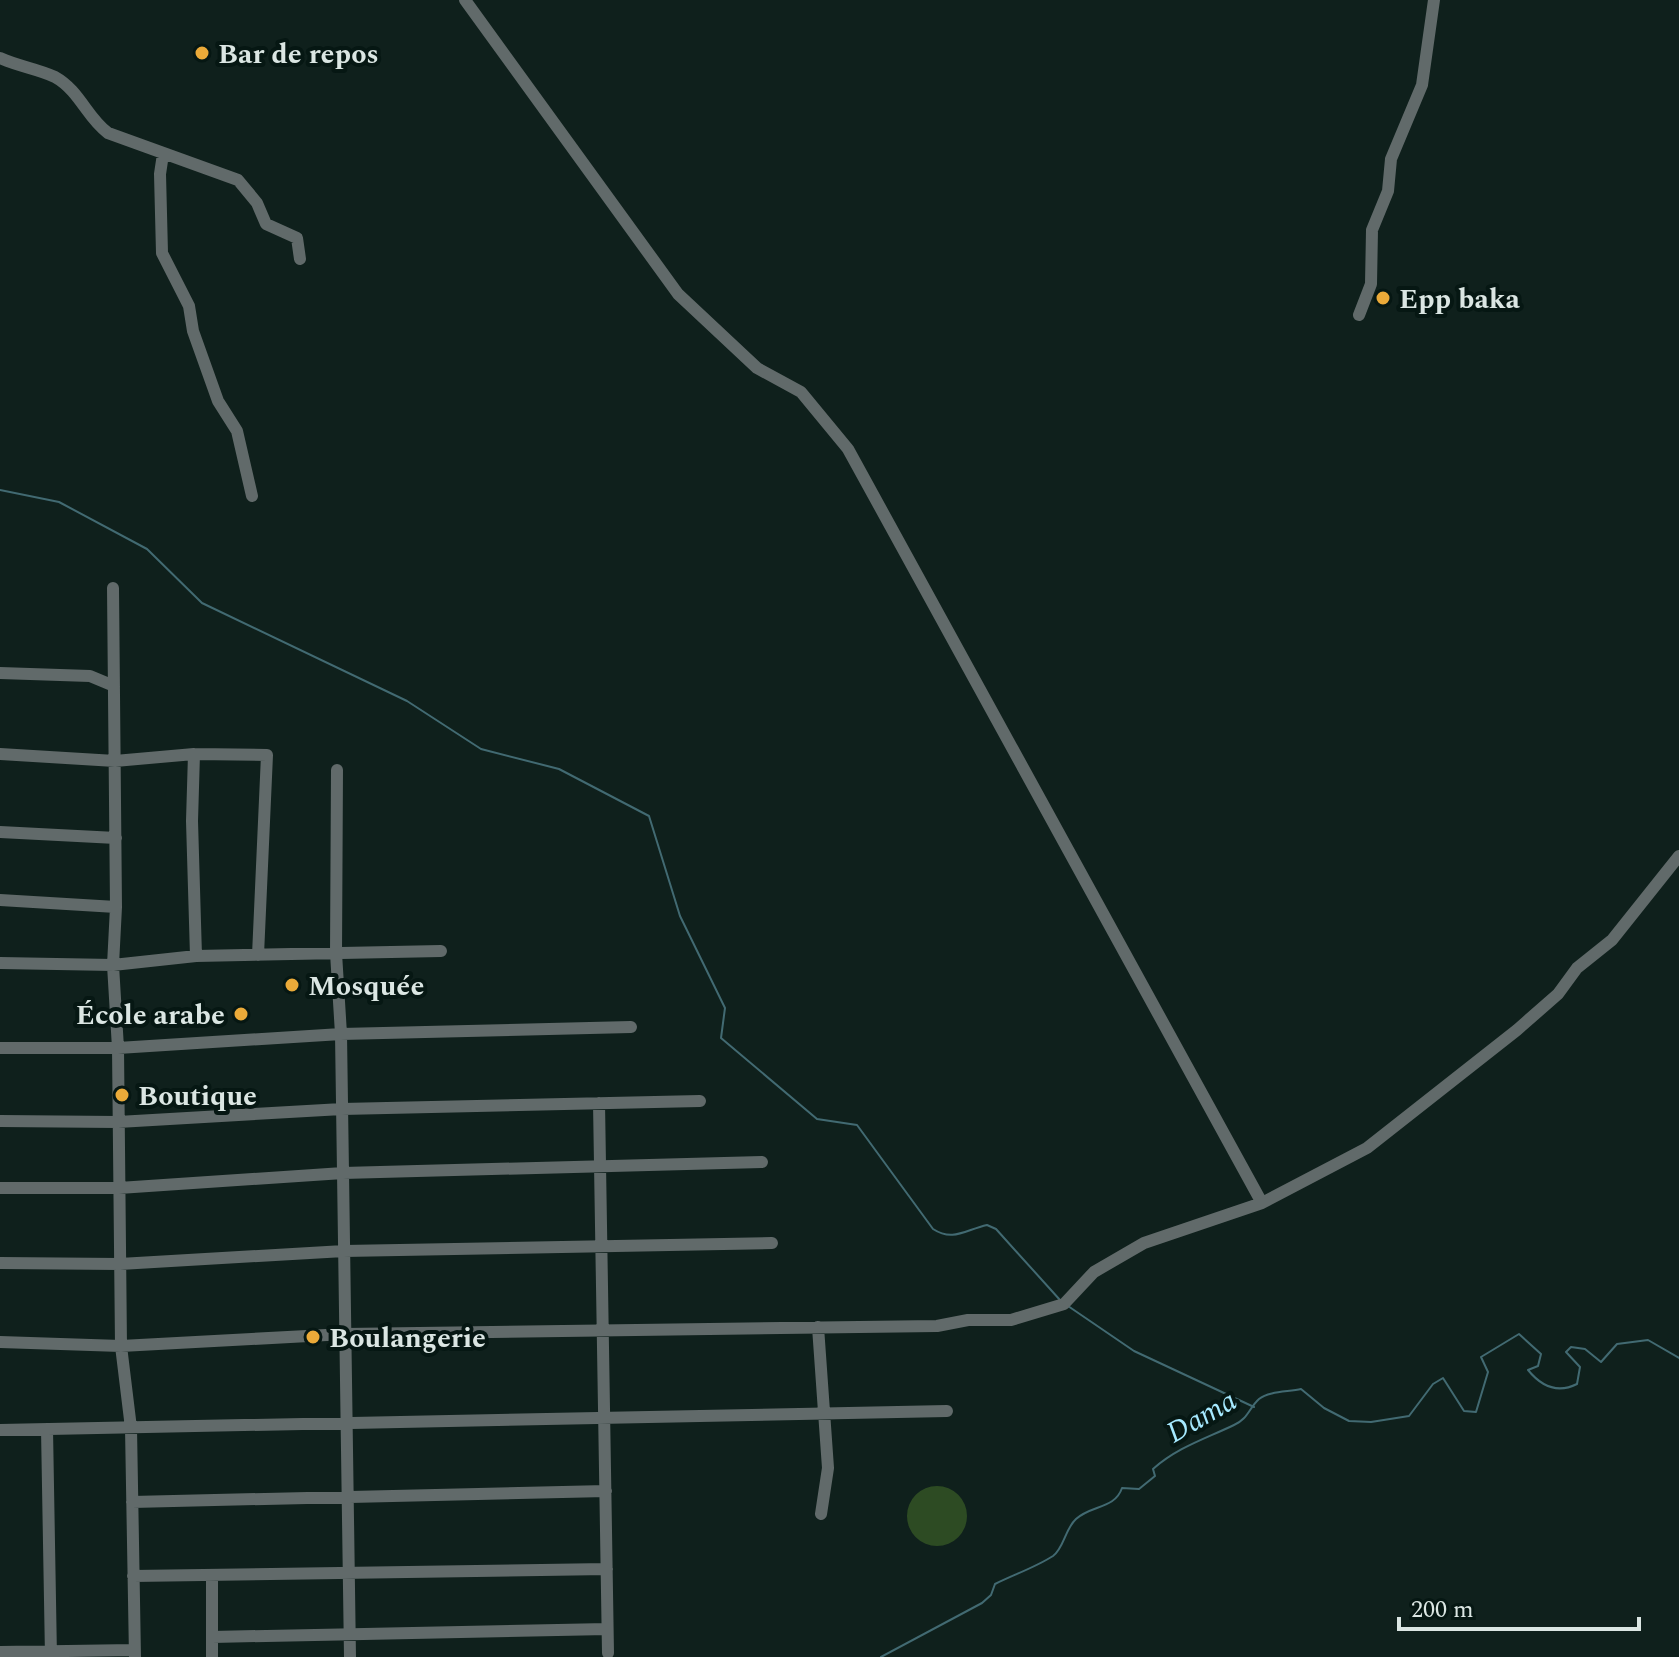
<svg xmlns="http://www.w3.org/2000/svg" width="1679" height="1657" viewBox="0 0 1679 1657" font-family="Spectral,serif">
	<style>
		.green { fill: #2d4b23 }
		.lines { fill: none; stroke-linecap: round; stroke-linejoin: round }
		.stream { stroke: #426a72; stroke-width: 2 }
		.minor { stroke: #616a6a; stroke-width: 12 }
		.poi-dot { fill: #ebaa39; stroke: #061713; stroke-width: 3 }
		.labels { text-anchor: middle; stroke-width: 8; stroke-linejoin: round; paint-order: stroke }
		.poi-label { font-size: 28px; font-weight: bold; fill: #dbe6e3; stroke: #061713; text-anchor: start }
		.water-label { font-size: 30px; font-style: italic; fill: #a6e9ff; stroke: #061713 }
	</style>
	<rect width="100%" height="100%" fill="#0f201c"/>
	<path class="green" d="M907 1516a30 30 0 1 1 60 0a30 30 0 1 1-60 0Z"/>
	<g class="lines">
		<path class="stream" d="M0,490L59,502L147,549L202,603L407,701L481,749L559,769L649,816L680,916L725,1008L721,1038L817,1119L857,1125L933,1229C953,1242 965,1230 987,1225L996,1229L1060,1300
			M1068,1306L1134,1351L1254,1407
			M881,1657L982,1603L991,1595L995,1584C1013,1575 1036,1567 1053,1556C1064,1548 1065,1529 1076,1519C1091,1505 1115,1509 1122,1488L1139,1489L1155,1476L1153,1469C1178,1447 1205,1439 1234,1425C1248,1419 1249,1408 1259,1399C1269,1391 1289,1392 1301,1389L1324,1408L1349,1421L1371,1422L1409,1416L1433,1384L1443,1378L1464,1411L1476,1412L1488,1372L1481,1357L1519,1334L1541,1354L1538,1366L1528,1370C1541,1386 1557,1394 1577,1384L1580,1367L1566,1352L1571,1347L1585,1349L1601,1362L1617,1344L1648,1340L1679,1358"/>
		<path class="minor" d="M465,0L678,294L757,368L801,392L848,449L1262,1203
			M0,58C17,66 38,69 55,77C80,91 87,118 108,133L238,180L257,203L266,224L297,238L300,259
			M163,154L160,174L162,253L189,306L193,331L218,401L237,431L252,496
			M1359,315L1371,284L1372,230L1388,191L1391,159L1422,85L1434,0
			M113,588L116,907L113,965L118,1048L121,1346L131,1428L135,1657
			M0,673L90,676L114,686
			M0,754L115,761L194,754L267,755L258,955
			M194,754L192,821L196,956
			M337,770L336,953L341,1034L350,1657
			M0,832L116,838
			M0,900L116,907
			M0,963L113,965L196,956L441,951
			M0,1048H118L341,1034L631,1027
			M599,1103L608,1653
			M0,1121L118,1122L342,1109L700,1101
			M0,1188H119L343,1173L762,1162
			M0,1263L120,1264L344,1251L772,1243
			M818,1327L828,1468L821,1514
			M0,1342L121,1346L345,1334L937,1326L968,1320H1011L1064,1304L1094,1272L1144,1243L1262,1203L1367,1148L1517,1030L1558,994L1577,968L1612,940L1679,856
			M47,1429L51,1657
			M0,1430L947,1411
			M132,1502L606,1491
			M212,1575V1657
			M133,1576L607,1569
			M212,1637L607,1629
			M0,1652L134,1650"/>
	</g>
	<g class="poi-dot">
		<circle cx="202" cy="53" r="8"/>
		<circle cx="1383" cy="298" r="8"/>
		<circle cx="292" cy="985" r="8"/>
		<circle cx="241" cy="1014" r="8"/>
		<circle cx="122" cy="1095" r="8"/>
		<circle cx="313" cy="1337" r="8"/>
	</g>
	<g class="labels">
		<g class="poi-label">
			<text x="218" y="63">Bar de repos</text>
			<text x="1399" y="308">Epp baka</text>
			<text x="308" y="995">Mosquée</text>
			<text x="225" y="1024" text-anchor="end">École arabe</text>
			<text x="138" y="1105">Boutique</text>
			<text x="329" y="1347">Boulangerie</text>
		</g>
		<g class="water-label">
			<text transform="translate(1201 1416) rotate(-30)" y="10">Dama</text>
		</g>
	</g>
	<path d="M1399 1617v12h240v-12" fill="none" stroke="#dbe6e3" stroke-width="4"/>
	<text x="1411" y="1617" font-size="24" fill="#dbe6e3" stroke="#061713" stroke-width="6" paint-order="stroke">200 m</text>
</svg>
